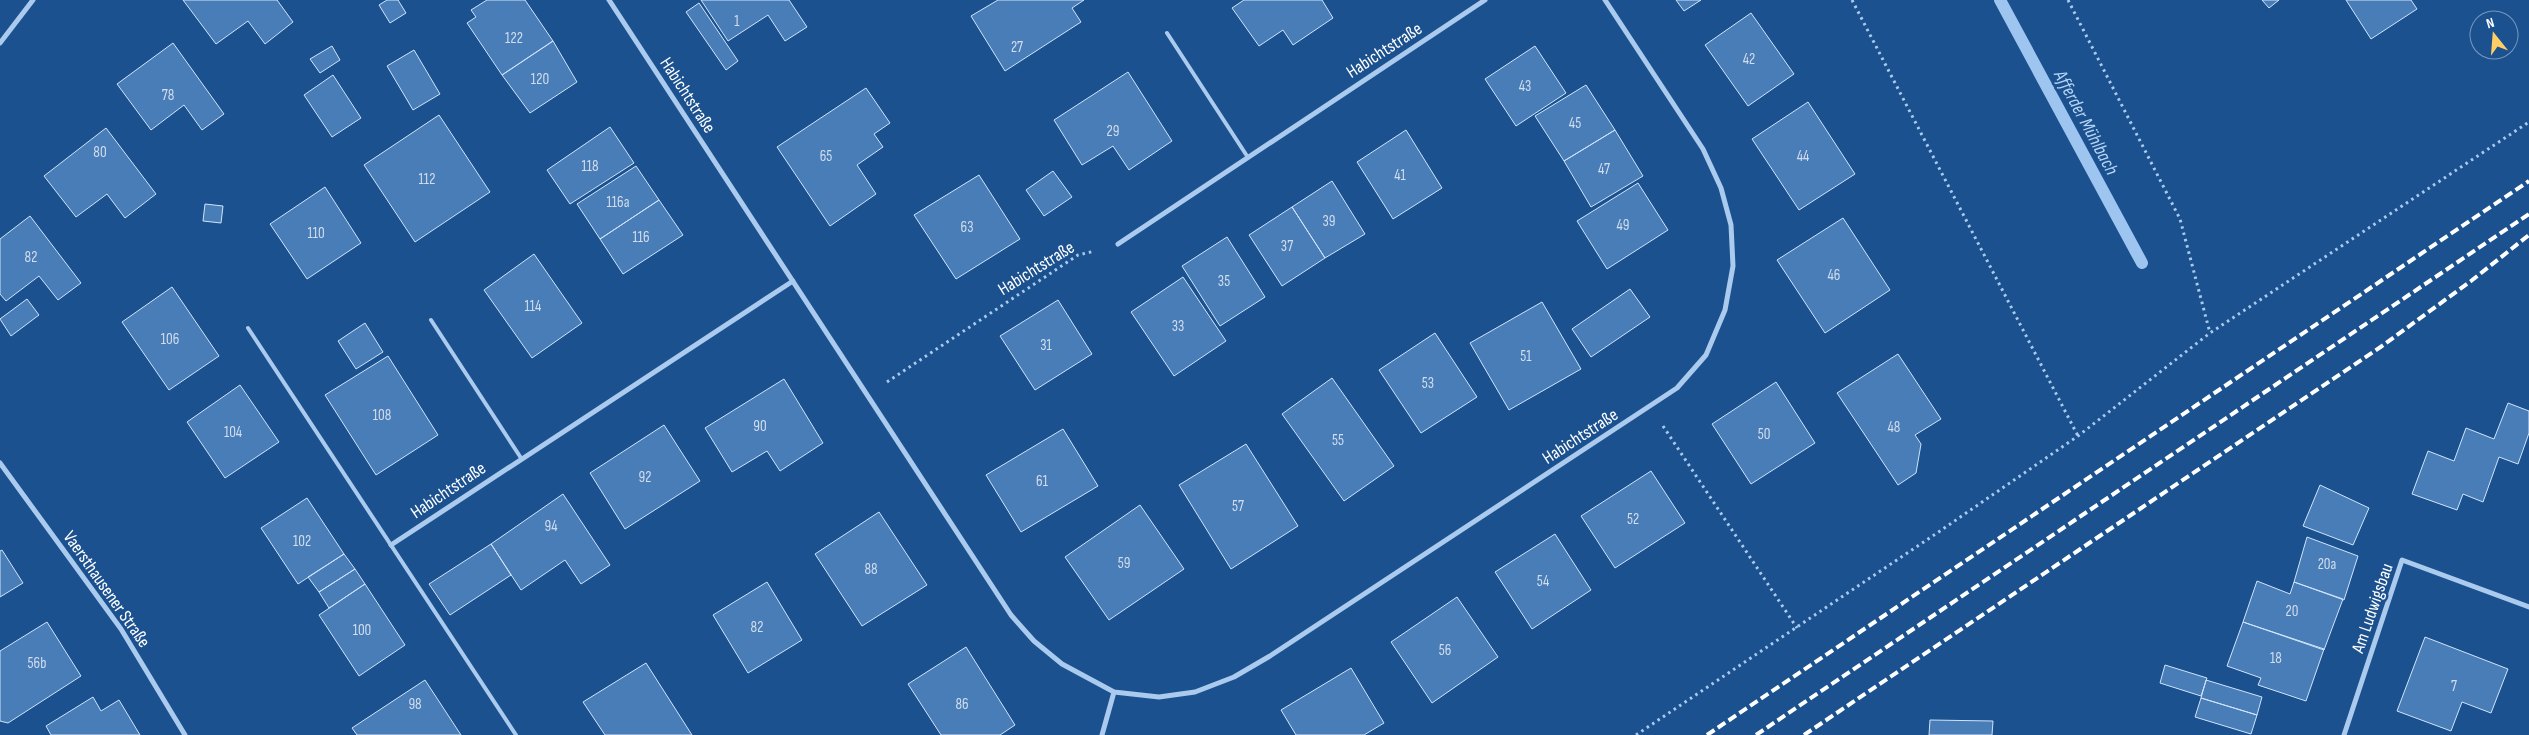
<svg xmlns="http://www.w3.org/2000/svg" width="2529" height="735" viewBox="0 0 2529 735" font-family="'Sofia Sans Condensed',sans-serif">
	<style>
		.lines { fill: none; stroke-linecap: round; stroke-linejoin: round }
		.stream { stroke: #9dc5f0; stroke-width: 12 }
		.building { fill: #497db8; stroke: #d0e4fa }
		.path { stroke: #aacaee; stroke-width: 3; stroke-dasharray: 2.5 4; stroke-linecap: butt }
		.lane { stroke: #aacaee; stroke-width: 4 }
		.street { stroke: #aacaee; stroke-width: 5 }
		.rail { stroke: #fff; stroke-width: 4; stroke-dasharray: 9 4; stroke-linecap: butt }
		.labels { text-anchor: middle; stroke-width: 5; stroke-linejoin: round; paint-order: stroke }
		.number-label { font-size: 15px; fill: #d2deed }
		.street-label { font-size: 18px; fill: #fff; stroke: #1b518f }
		.water-label { font-size: 19px; font-style: italic; fill: #b6d4f5; stroke: #1b518f }
	</style>
	<rect width="100%" height="100%" fill="#1b518f"/>
	<g class="lines">
		<path class="stream" d="M2000,0L2142,263"/>
	</g>
	<path class="building" d="M183,0H277L293,22L265,44L248,21L216,44Z
		M387,0H398L406,13L390,23L379,5Z
		M487,0H525L553,41L502,75L467,23L476,17L471,10Z
		M701,0H789L807,27L785,41L768,15L728,41Z
		M998,0H1084L1072,8L1081,22L1005,71L971,16Z
		M1244,0H1322L1333,18L1293,45L1283,30L1259,46L1232,8Z
		M1676,0H1701L1684,11Z
		M2262,0H2279L2269,8Z
		M2346,0H2411L2417,9L2371,39Z
		M699,3L738,61L726,70L686,12Z
		M1751,13L1794,74L1748,106L1705,45Z
		M553,41L577,82L530,113L502,75Z
		M173,43L224,114L202,130L184,105L151,130L117,84Z
		M332,46L340,60L320,73L310,59Z
		M1535,46L1566,93L1516,126L1485,79Z
		M414,50L440,94L413,110L387,66Z
		M1128,72L1172,141L1129,170L1113,146L1082,165L1054,120Z
		M333,75L361,118L332,137L304,95Z
		M1586,85L1615,130L1564,161L1535,116Z
		M866,88L890,123L874,134L883,147L857,165L876,194L830,226L777,147Z
		M1808,102L1855,174L1799,210L1752,139Z
		M439,115L490,192L415,242L364,165Z
		M610,127L634,163L570,204L547,170Z
		M106,128L156,194L125,218L107,194L76,217L44,176Z
		M1406,130L1442,188L1393,219L1357,162Z
		M1615,130L1643,176L1591,207L1564,161Z
		M636,166L659,200L600,239L577,204Z
		M1053,171L1072,197L1044,216L1026,190Z
		M979,175L1020,239L956,279L914,215Z
		M1332,181L1365,234L1325,258L1292,207Z
		M1638,183L1668,230L1607,269L1577,221Z
		M325,187L361,243L307,279L270,224Z
		M659,200L683,235L623,274L600,239Z
		M205,204L223,206L221,223L203,221Z
		M1292,207L1325,258L1282,286L1249,235Z
		M30,216L81,283L58,300L39,276L6,301L0,294V239Z
		M1843,218L1890,290L1825,333L1777,260Z
		M1227,237L1265,297L1220,326L1182,266Z
		M534,254L582,323L532,358L484,290Z
		M1183,277L1226,341L1174,376L1131,312Z
		M172,287L219,356L169,390L122,322Z
		M1630,289L1650,317L1591,357L1572,329Z
		M27,299L39,315L11,336L0,319Z
		M1058,300L1092,354L1035,390L1000,336Z
		M1542,302L1581,369L1509,410L1470,343Z
		M365,323L383,352L356,369L338,341Z
		M1435,333L1477,397L1421,433L1379,370Z
		M1898,354L1941,419L1915,435L1921,444L1916,473L1898,485L1837,393Z
		M388,356L438,435L376,475L325,395Z
		M1332,378L1394,466L1344,501L1282,414Z
		M784,379L823,443L780,471L767,451L732,472L705,428Z
		M1776,382L1815,443L1751,484L1712,424Z
		M240,385L279,442L225,478L187,422Z
		M2508,403L2529,411V433L2518,464L2499,457L2483,502L2463,494L2457,510L2412,494L2428,451L2454,461L2466,428L2494,439Z
		M664,425L700,481L625,529L590,473Z
		M1063,429L1098,486L1021,532L986,475Z
		M1246,444L1298,526L1231,569L1179,485Z
		M1651,471L1685,523L1615,568L1581,516Z
		M2320,485L2369,508L2353,545L2303,526Z
		M563,494L610,565L581,584L565,560L521,590L491,544Z
		M307,498L344,554L298,584L261,528Z
		M1140,505L1184,569L1109,620L1065,557Z
		M879,512L927,585L862,626L815,554Z
		M1555,534L1591,590L1532,629L1495,572Z
		M2307,537L2358,556L2344,600L2294,582Z
		M491,544L511,575L450,615L429,584Z
		M2,550L23,583L0,597V551Z
		M344,554L355,569L319,592L308,577Z
		M355,569L365,584L329,608L319,592Z
		M2257,581L2290,594L2294,582L2343,599L2324,650L2243,622Z
		M767,582L802,640L748,673L713,615Z
		M365,584L405,645L359,676L319,615Z
		M1457,597L1498,657L1432,703L1391,642Z
		M47,622L81,676L8,723L0,721V651Z
		M2243,622L2324,649L2306,701L2258,685L2261,678L2227,666Z
		M2425,637L2508,669L2491,713L2462,702L2451,731L2397,711Z
		M966,647L1015,725L1000,735H941L908,684Z
		M646,663L692,735H605L583,702Z
		M2165,665L2207,678L2201,696L2160,683Z
		M1351,668L1384,723L1364,735H1296L1281,710Z
		M425,680L461,735H357L352,728Z
		M2206,680L2262,697L2257,715L2201,698Z
		M93,697L101,711L119,700L140,735H51L46,726Z
		M2201,698L2257,715L2251,734L2195,717Z
		M1930,720L1993,721L1992,735H1929Z"/>
	<g class="lines">
		<path class="path" d="M1852,0L2078,436
			M2068,0L2180,219L2210,333
			M887,382L1078,255L1095,251
			M1663,426L1797,628
			M1636,735L1940,531L2078,436L2210,333L2529,122"/>
		<path class="lane" d="M1167,33L1247,156
			M431,320L521,458
			M248,328L516,735"/>
		<path class="street" d="M609,0L1011,615L1034,641L1062,664L1114,692L1159,697L1195,692L1234,677L1270,656L1677,388L1706,355L1725,310L1733,266L1731,225L1721,188L1703,149L1605,0
			M0,43L33,0
			M1118,244L1485,0
			M0,463L121,629L185,735
			M391,545L793,281
			M1102,735L1114,692
			M2344,735L2402,560L2529,607"/>
		<path class="rail" d="M1707,735L2529,181
			M1756,735L2529,214
			M1804,735L2382,346L2471,281L2529,235"/>
	</g>
	<g class="labels">
		<g class="number-label">
			<text x="737" y="26">1</text>
			<text x="514" y="43">122</text>
			<text x="1017" y="52">27</text>
			<text x="1749" y="64">42</text>
			<text x="540" y="84">120</text>
			<text x="1525" y="91">43</text>
			<text x="168" y="100">78</text>
			<text x="1575" y="128">45</text>
			<text x="1113" y="136">29</text>
			<text x="100" y="157">80</text>
			<text x="826" y="161">65</text>
			<text x="1803" y="161">44</text>
			<text x="590" y="171">118</text>
			<text x="1604" y="174">47</text>
			<text x="1400" y="180">41</text>
			<text x="427" y="184">112</text>
			<text x="618" y="207">116a</text>
			<text x="1329" y="226">39</text>
			<text x="1623" y="230">49</text>
			<text x="967" y="232">63</text>
			<text x="316" y="238">110</text>
			<text x="641" y="242">116</text>
			<text x="1287" y="251">37</text>
			<text x="31" y="262">82</text>
			<text x="1834" y="280">46</text>
			<text x="1224" y="286">35</text>
			<text x="533" y="311">114</text>
			<text x="1178" y="331">33</text>
			<text x="170" y="344">106</text>
			<text x="1046" y="350">31</text>
			<text x="1526" y="361">51</text>
			<text x="1428" y="388">53</text>
			<text x="382" y="420">108</text>
			<text x="760" y="431">90</text>
			<text x="1894" y="432">48</text>
			<text x="233" y="437">104</text>
			<text x="1764" y="439">50</text>
			<text x="1338" y="445">55</text>
			<text x="645" y="482">92</text>
			<text x="1042" y="486">61</text>
			<text x="1238" y="511">57</text>
			<text x="1633" y="524">52</text>
			<text x="551" y="531">94</text>
			<text x="302" y="546">102</text>
			<text x="1124" y="568">59</text>
			<text x="2327" y="569">20a</text>
			<text x="871" y="574">88</text>
			<text x="1543" y="586">54</text>
			<text x="2292" y="616">20</text>
			<text x="757" y="632">82</text>
			<text x="362" y="635">100</text>
			<text x="1445" y="655">56</text>
			<text x="2276" y="663">18</text>
			<text x="37" y="668">56b</text>
			<text x="2454" y="691">7</text>
			<text x="415" y="709">98</text>
			<text x="962" y="709">86</text>
		</g>
		<g class="street-label">
			<text transform="translate(1384 50) rotate(-33)" y="6">Habichtstraße</text>
			<text transform="translate(688 95) rotate(57)" y="6">Habichtstraße</text>
			<text transform="translate(1036 268) rotate(-32)" y="6">Habichtstraße</text>
			<text transform="translate(1580 436) rotate(-33)" y="6">Habichtstraße</text>
			<text transform="translate(448 490) rotate(-34)" y="6">Habichtstraße</text>
			<text transform="translate(107 589) rotate(55)" y="6">Vaersthausener Straße</text>
			<text transform="translate(2372 608) rotate(-71)" y="6">Am Ludwigsbau</text>
		</g>
		<g class="water-label">
			<text transform="translate(2087 122) rotate(62)" y="7">Afferder Mühlbach</text>
		</g>
	</g>
	<g transform="translate(2494 35) rotate(343)"><circle r="24" fill="#1b518f" stroke="#7697bc"/>
	<path d="M0-4L9 19L0 12L-9 19Z" fill="#ffcf67"/>
	<text y="-8" font-size="14" font-weight="bold" text-anchor="middle" fill="#ffffff">N</text>
	</g>
</svg>
